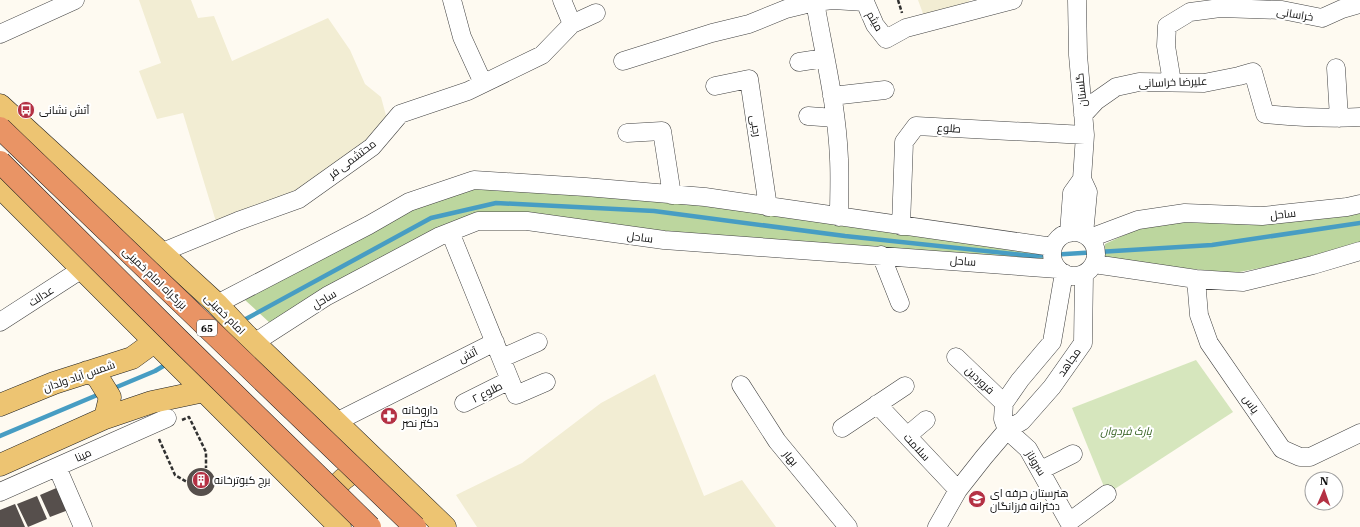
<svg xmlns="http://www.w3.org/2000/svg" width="1360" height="527" viewBox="0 0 1360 527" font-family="'IBM Plex Serif',Cairo,serif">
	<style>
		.farmland { fill: #f2edd3 }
		.green { fill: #d6e6bd }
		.forest { fill: #bcd69e }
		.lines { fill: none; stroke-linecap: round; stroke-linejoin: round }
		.stream { stroke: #479dc3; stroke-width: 4.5 }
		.building { fill: #564f4c }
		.minor-casing { stroke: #424242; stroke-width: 19 }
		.major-casing { stroke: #202020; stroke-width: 23 }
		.path { stroke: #313131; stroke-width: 2.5; stroke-dasharray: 4 2; stroke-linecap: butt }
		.minor { stroke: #fff; stroke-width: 18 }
		.major { stroke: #edc472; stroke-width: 22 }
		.highway-bridge-casing { stroke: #202020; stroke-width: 23; stroke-linecap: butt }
		.highway-bridge { stroke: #e99465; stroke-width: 22 }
		.labels { text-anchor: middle; stroke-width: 4; stroke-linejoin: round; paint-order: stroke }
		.shield { fill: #fff; stroke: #575757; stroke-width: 1 }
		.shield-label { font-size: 10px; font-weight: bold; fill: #0f0f0f }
		.street-label { font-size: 11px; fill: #0f0f0f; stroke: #fff }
		.poi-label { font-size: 11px; fill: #0f0f0f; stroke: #fff; text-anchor: start }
		.park-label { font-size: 11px; font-style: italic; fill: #366224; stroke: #fff }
	</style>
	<rect width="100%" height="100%" fill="#fefaf1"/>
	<path class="farmland" d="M139,0H191L198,18L214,16L232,61L328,18L350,50L365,84L381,97L388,123L370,141L311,183L269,203L217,225L183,113L157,119L139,71L161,63Z
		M918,0H969L970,3L925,19Z
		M655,374L704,496L742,480L776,527H477L456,495L522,463L601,403Z"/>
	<path class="green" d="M1196,360L1233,412L1107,494L1072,408Z"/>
	<path class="forest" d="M475,188L660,201L755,212L1041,254L1045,262L696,235L488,215L270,323L245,300L410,210Z
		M1360,211V243L1302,260L1234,273L1102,260L1105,244L1144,226L1178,222L1262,223Z"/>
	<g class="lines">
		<path class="stream" d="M244,320L431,218L496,203L654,211L845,236L1033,256L1212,245L1360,223
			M112,389L155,371L165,365
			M0,436L102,393"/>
	</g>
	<path class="building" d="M187 482a14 14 0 1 1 28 0a14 14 0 1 1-28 0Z
		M61,486L71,509L50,517L40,495Z
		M37,496L47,519L28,527L17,504Z
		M15,504L25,527H0V510Z"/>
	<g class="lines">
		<defs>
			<path id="minor" d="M452,0L462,37L483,83
				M562,0L572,24
				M1077,0L1078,55L1085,135L1082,179L1088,192L1084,234
				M815,2C824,54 837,106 839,159C840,178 839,198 839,217
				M0,34L75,0
				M623,61L712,33L749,24L786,9L815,2L833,0L865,2L875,25L886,39L906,28L1013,0
				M799,62L825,58
				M1336,68L1339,118
				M1172,82L1166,46L1167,26L1190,12L1220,8L1282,10L1322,18L1342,9L1360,4
				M715,86L749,79L768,207
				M832,96L885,90
				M1083,115L1096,101L1116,87L1139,82L1204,83L1239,76L1253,72L1265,114C1297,117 1328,119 1360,117
				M808,116L835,118
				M627,133L662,131L672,195
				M901,226L904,142L916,126L1085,135
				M450,232L516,395L546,382
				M1052 254a22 22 0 1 1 44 0a22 22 0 1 1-44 0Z
				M1069,233L1072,193L1082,179
				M1090,238L1138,220L1185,213L1262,216L1347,207L1360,204
				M160,253L238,221L299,199L372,147L400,114L468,91L542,55L572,24L596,13
				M881,255L900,303
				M1094,264L1196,279L1243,282L1313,265L1360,251
				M1064,273L1052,342L1020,380L1004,403L1003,419L1007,430L1028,449L1069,522L1107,494
				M1196,279L1199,315L1209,343L1282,449L1300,457H1310L1360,433
				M217,304L369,225L409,202L474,180L586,187L705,197L1053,247
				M0,322L82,269
				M254,343L327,296L440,236L478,221H527L664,240L1058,269
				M956,357L1004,403
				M502,358L538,342
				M741,385L777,441L848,527
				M464,403L510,380
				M877,404L958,490
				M336,422L495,342
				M842,428L905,386
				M907,436L926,420
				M57,467L83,527
				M1041,470L1073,454
				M0,492L167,418
				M937,527L958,490L984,457L1007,430L1022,421L1052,387L1083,343L1084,274"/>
			<path id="major" d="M0,105L217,304L246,335L445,527
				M0,187L340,527
				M87,372L97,376L110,397L105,418
				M0,405L54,383L132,358L154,342
				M0,465L105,418L152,402L204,391
				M328,509C330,485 351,468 375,466"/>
		</defs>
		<use href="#minor" class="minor-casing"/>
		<use href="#major" class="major-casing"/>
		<path class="path" d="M898,0L902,13
			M182,420L189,417L206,452V468
			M159,439L175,475L187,482"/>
		<use href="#minor" class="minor"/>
		<use href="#major" class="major"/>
		<defs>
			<path id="highway-bridge" d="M0,128L415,527
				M0,162L178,339L370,527"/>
		</defs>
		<use href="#highway-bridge" class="highway-bridge-casing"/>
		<use href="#highway-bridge" class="highway-bridge"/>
	</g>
	<defs>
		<symbol id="bus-disc" viewBox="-11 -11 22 22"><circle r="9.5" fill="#b43144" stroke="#fff"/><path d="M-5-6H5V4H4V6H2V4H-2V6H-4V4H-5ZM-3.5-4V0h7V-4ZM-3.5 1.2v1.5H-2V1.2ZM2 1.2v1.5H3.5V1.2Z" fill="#fff"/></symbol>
		<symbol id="pharmacy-disc" viewBox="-11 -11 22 22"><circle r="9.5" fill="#b43144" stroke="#fff"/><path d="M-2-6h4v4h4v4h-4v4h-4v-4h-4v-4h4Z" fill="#fff"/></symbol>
		<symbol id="building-disc" viewBox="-11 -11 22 22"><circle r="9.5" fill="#b43144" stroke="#fff"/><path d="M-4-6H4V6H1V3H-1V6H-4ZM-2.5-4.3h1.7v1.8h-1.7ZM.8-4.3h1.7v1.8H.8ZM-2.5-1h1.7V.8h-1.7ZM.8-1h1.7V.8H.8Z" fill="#fff"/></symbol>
		<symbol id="school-disc" viewBox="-11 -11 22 22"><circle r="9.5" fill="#b43144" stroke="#fff"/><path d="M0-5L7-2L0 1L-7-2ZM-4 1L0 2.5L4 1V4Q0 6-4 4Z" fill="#fff"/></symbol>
	</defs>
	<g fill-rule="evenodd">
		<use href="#bus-disc" x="16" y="100" width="20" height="20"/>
		<use href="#pharmacy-disc" x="379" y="406" width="20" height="20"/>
		<use href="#building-disc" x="191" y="470" width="20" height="20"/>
		<use href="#school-disc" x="967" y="489" width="20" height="20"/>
	</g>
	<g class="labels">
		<rect class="shield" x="197" y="320" width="20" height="16" rx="3"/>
		<g class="shield-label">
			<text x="207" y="332">65</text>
		</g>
		<g class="street-label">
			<text transform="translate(1295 14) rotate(9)" y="4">خراسانی</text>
			<text transform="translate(875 21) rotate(60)" y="4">میثم</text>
			<text transform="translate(1173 82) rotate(-2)" y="4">علیرضا خراسانی</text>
			<text transform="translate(1081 90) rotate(-96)" y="4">گلستان</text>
			<text transform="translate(756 126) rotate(81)" y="4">رجبی</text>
			<text transform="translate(949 128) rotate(3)" y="4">طلوع</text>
			<text transform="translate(352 159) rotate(-37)" y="4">محتشمی فر</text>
			<text transform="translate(1283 214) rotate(-6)" y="4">ساحل</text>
			<text transform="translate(640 237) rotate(8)" y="4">ساحل</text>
			<text transform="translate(963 261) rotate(4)" y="4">ساحل</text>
			<text transform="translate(155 278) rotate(44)" y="4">بزرگراه امام خمینی</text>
			<text transform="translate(41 296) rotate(-33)" y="4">عدالت</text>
			<text transform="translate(324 299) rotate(-31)" y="4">ساحل</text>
			<text transform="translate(225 314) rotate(45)" y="4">امام خمینی</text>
			<text transform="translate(468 355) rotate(-27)" y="4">آتش</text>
			<text transform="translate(1069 362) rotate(-55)" y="4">مجاهد</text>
			<text transform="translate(79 376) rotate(-19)" y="4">شمس آباد ولدان</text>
			<text transform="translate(980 380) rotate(43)" y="4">فروردین</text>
			<text transform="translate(487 392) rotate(-27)" y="4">طلوع ۲</text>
			<text transform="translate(1251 404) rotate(55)" y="4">یاس</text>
			<text transform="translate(917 447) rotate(47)" y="4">سلامت</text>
			<text transform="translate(83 455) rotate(-24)" y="4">مینا</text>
			<text transform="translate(791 458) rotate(50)" y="4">بهار</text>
			<text transform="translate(1036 463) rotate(58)" y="4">سروناز</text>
		</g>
		<g class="poi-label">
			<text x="39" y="114">آتش نشانی</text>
			<text x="402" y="414">داروخانه<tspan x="402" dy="13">دکتر نصر</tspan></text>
			<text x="214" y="484">برج کبوترخانه</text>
			<text x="990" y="497">هنرستان حرفه ای<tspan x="990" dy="13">دخترانه فرزانگان</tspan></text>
		</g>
		<g class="park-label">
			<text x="1126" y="435">پارک فردوان</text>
		</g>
	</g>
	<g transform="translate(1324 491) rotate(2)"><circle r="19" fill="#ffffff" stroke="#9f9f9f"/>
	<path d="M0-3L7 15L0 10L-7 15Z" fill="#b43144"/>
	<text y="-6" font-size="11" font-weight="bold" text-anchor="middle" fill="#0f0f0f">N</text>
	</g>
</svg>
